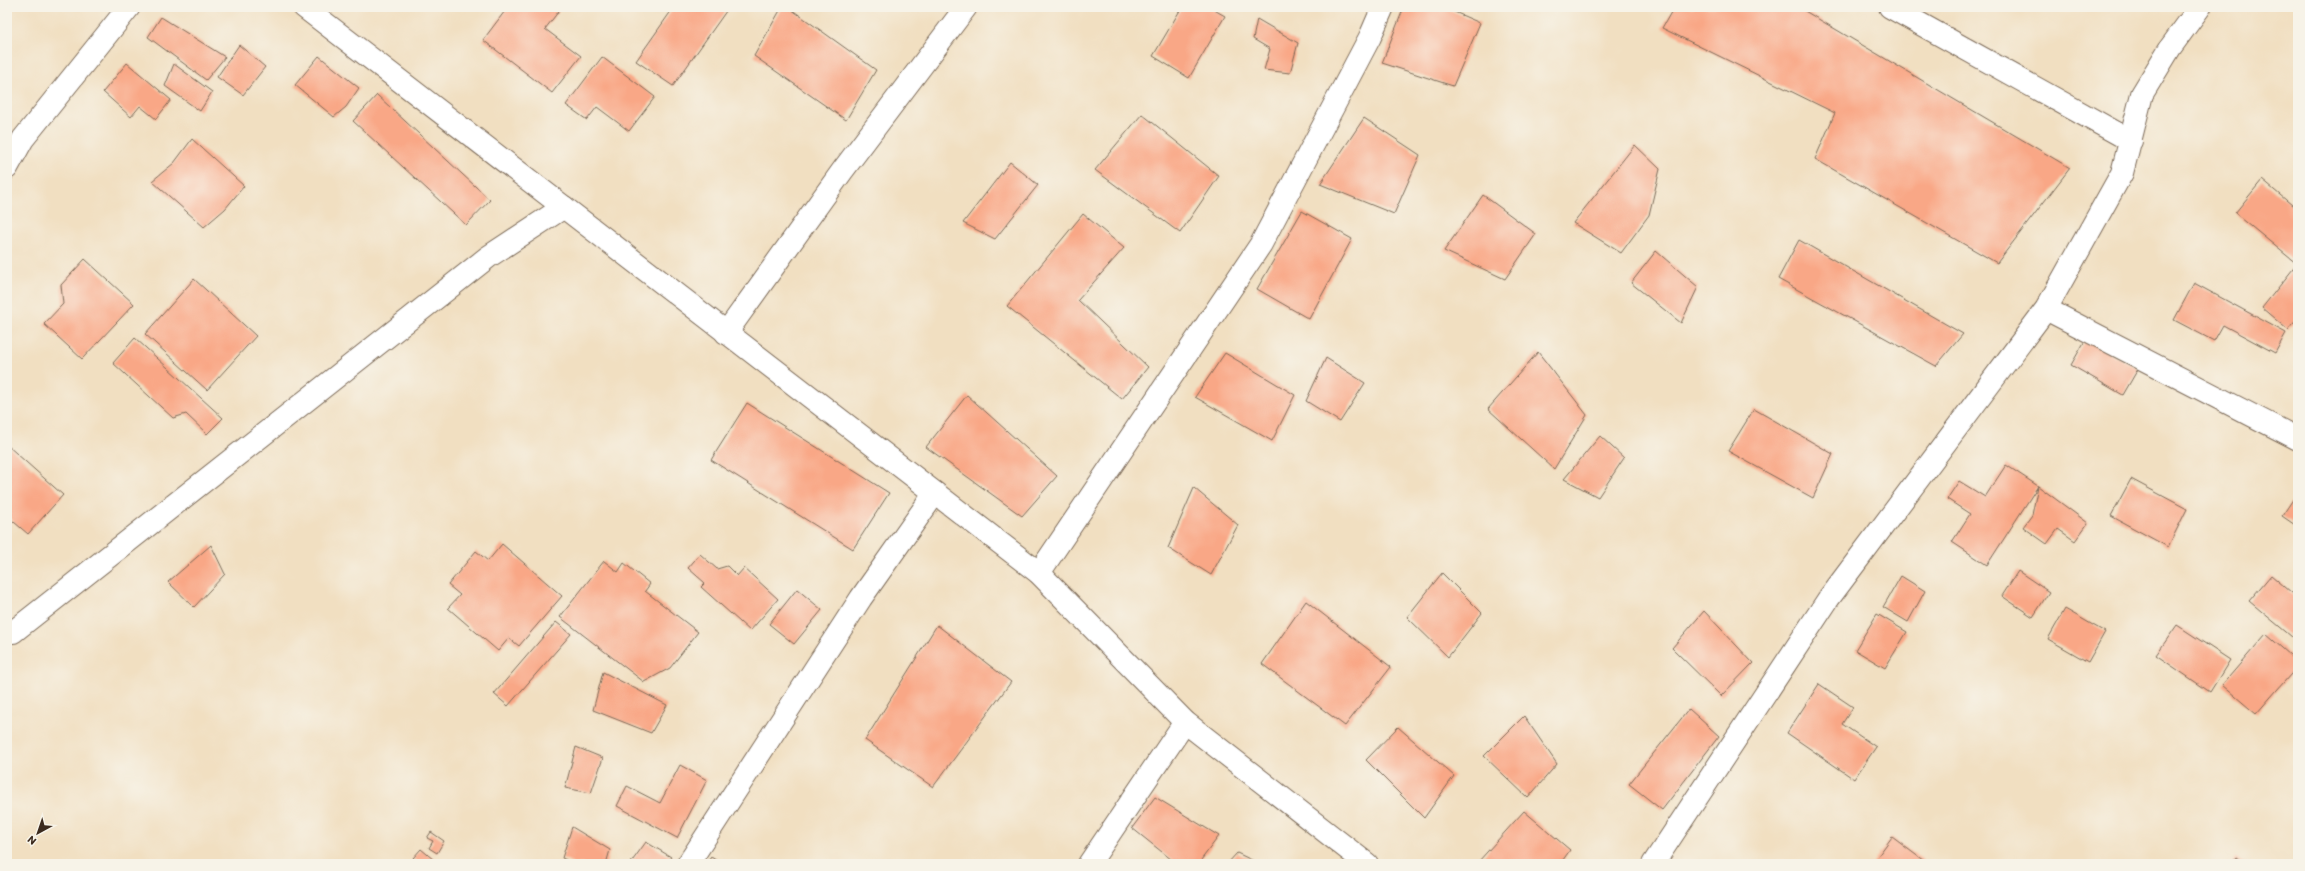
<svg xmlns="http://www.w3.org/2000/svg" width="2305" height="871" viewBox="0 0 2305 871" font-family="Itim,sans-serif">
	<style>
		.building { fill: #f9a786 }
		.lines { fill: none; stroke-linecap: round; stroke-linejoin: round }
		.street-casing { stroke: #7b6957; stroke-width: 24 }
		.secondary-casing { stroke: #7b6957; stroke-width: 24 }
		.street { stroke: #fff; stroke-width: 22 }
		.secondary { stroke: #fff; stroke-width: 22 }
	</style>
	<rect width="100%" height="100%" fill="#f7f3e8"/>
	<filter id="ink" filterUnits="userSpaceOnUse"><feTurbulence type="fractalNoise" baseFrequency=".025" numOctaves="2"/><feDisplacementMap in="SourceGraphic" scale="8" xChannelSelector="R" yChannelSelector="G"/><feConvolveMatrix kernelMatrix="1 2 1 2 8 2 1 2 1" color-interpolation-filters="sRGB"/></filter>
	<filter id="wash" filterUnits="userSpaceOnUse"><feTurbulence type="fractalNoise" baseFrequency=".012" numOctaves="4" result="noise"/><feDisplacementMap in="SourceGraphic" scale="16" xChannelSelector="R" yChannelSelector="G"/><feGaussianBlur stdDeviation="0.9" result="paint"/><feColorMatrix in="noise" values="0 0 0 0 0 0 0 0 0 0 0 0 0 0 0 0 0 1.4 0 .05"/><feComposite in="paint" operator="in"/></filter>
	<g filter="url(#wash)">
		<rect width="100%" height="100%" fill="#f1dfc1"/>
		<g id="blocks">
			<path class="building" d="M508,7H562L545,29L581,56L552,93L483,40Z
				M674,7H729L673,86L636,61Z
				M782,7H788L876,70L846,120L754,56Z
				M1182,7H1209L1225,16L1189,78L1153,56Z
				M1404,7H1443L1480,23L1453,86L1382,63Z
				M1674,7H1798L2070,168L1997,263L1815,159L1835,113L1662,28Z
				M161,17L225,57L206,80L148,37Z
				M1257,19L1298,43L1290,73L1264,70L1270,49L1253,39Z
				M239,45L265,67L243,95L217,77Z
				M319,56L359,88L346,107L334,117L295,85Z
				M602,57L655,97L629,131L597,107L587,120L566,105Z
				M127,63L171,100L156,119L140,106L131,117L103,92Z
				M174,64L212,92L200,111L165,86Z
				M377,95L490,200L466,225L353,121Z
				M1142,114L1219,176L1180,233L1095,170Z
				M1364,118L1420,155L1394,214L1320,184Z
				M192,139L244,186L225,209L204,227L152,181L174,163Z
				M1635,145L1660,169L1649,215L1621,253L1573,223Z
				M1010,162L1038,185L995,239L963,223Z
				M2262,180L2298,210V318L2288,330L2262,308L2297,264L2235,213Z
				M1483,195L1536,234L1505,279L1444,251Z
				M1302,211L1352,239L1309,319L1257,289Z
				M1083,214L1124,248L1078,300L1148,367L1122,399L1007,306Z
				M1799,240L1963,334L1936,366L1778,279Z
				M1656,251L1698,287L1681,323L1631,283Z
				M85,259L134,304L82,359L44,324L63,304L61,285Z
				M194,279L256,336L207,390L145,334Z
				M2194,283L2286,333L2275,353L2223,325L2214,341L2174,320Z
				M135,338L223,418L207,434L186,414L173,418L113,363Z
				M2086,339L2138,369L2123,395L2071,365Z
				M1538,352L1587,415L1554,469L1488,409Z
				M1225,353L1295,395L1272,441L1195,397Z
				M1326,358L1365,383L1340,422L1306,401Z
				M967,395L1057,476L1022,516L926,447Z
				M747,403L889,493L853,549L711,460Z
				M1754,409L1833,454L1813,498L1728,451Z
				M1600,436L1624,458L1598,497L1564,479Z
				M7,445L63,495L28,534L7,516Z
				M2006,465L2038,486L2088,523L2075,541L2058,529L2047,544L2023,527L2032,515L2038,486L1987,565L1952,542L1970,514L1947,499L1959,481L1985,497Z
				M2131,479L2187,509L2168,547L2111,516Z
				M1194,488L1238,525L1211,575L1168,548Z
				M2298,492V527L2282,516Z
				M502,544L562,596L519,646L509,638L498,651L448,608L460,595L448,585L476,551L488,561Z
				M211,545L225,574L194,607L168,582Z
				M700,554L717,569L727,566L737,576L744,568L778,599L750,631L701,587L705,583L688,568Z
				M604,561L618,572L624,563L650,584L645,591L698,632L670,668L644,682L560,617Z
				M2018,571L2049,592L2033,617L2002,596Z
				M1442,573L1482,613L1448,657L1407,617Z
				M2271,575L2298,598V642L2249,601Z
				M1901,576L1925,591L1908,622L1883,607Z
				M797,589L822,610L794,644L769,624Z
				M1306,601L1391,667L1345,726L1262,664Z
				M2065,609L2105,632L2088,662L2048,639Z
				M1704,611L1753,663L1721,696L1672,648Z
				M1877,614L1907,632L1885,668L1855,650Z
				M556,622L571,634L508,706L494,694Z
				M937,625L1011,682L933,787L865,740Z
				M2177,625L2230,660L2210,692L2156,655Z
				M2266,634L2298,662V666L2256,714L2222,685Z
				M603,672L667,705L651,733L593,710Z
				M1819,684L1853,707L1842,724L1876,747L1854,779L1787,733Z
				M1689,709L1719,736L1662,810L1629,784Z
				M1524,716L1557,764L1528,798L1484,756Z
				M1398,727L1454,776L1424,818L1366,760Z
				M576,747L603,758L591,793L565,788Z
				M680,765L707,780L677,838L617,806L627,786L660,803Z
				M1155,797L1219,836L1198,864H1177L1132,828Z
				M1524,811L1570,850L1560,864H1482L1478,862Z
				M572,827L610,850L606,864H575L562,858Z
				M431,832L444,841L437,853L429,848L433,841L427,838Z
				M1892,837L1924,861L1921,864H1872Z
				M646,842L671,857L666,864H630Z
				M421,849L434,860L430,864H420L413,858Z
				M1237,853L1260,864H1227Z
				M711,857L722,864H706Z
				M2237,857L2246,864H2232Z"/>
		</g>
	</g>
	<g filter="url(#ink)">
		<use href="#blocks" fill-opacity="0" stroke="#7b6957" stroke-width="1"/>
		<g class="lines">
			<defs>
				<path id="street" d="M1890,7L2131,141
					M7,168L23,139L129,7
					M2046,309L2298,439
					M726,333L843,170L966,7
					M1039,573L1261,244L1370,37L1383,7
					M13,632L488,257L564,207
					M688,864L861,598L935,493
					M1089,864L1185,722
					M1653,864L1829,598L2046,309L2122,173L2142,94L2170,48L2200,7"/>
				<path id="secondary" d="M304,7L1039,573L1185,722L1367,864"/>
			</defs>
			<use href="#street" class="street-casing"/>
			<use href="#secondary" class="secondary-casing"/>
			<use href="#street" class="street"/>
			<use href="#secondary" class="secondary"/>
		</g>
	</g>
	<rect width="2305" height="871" fill="none" stroke="#f7f3e8" stroke-width="24"/>
	<g transform="translate(38 833) rotate(220)" stroke="#f7f3e8" stroke-width="3" paint-order="stroke">
	<path d="M0-3L7 15L0 10L-7 15Z" fill="#3b2a1e"/>
	<text y="-6" font-size="11" font-weight="bold" text-anchor="middle" fill="#3b2a1e">N</text>
	</g>
</svg>
